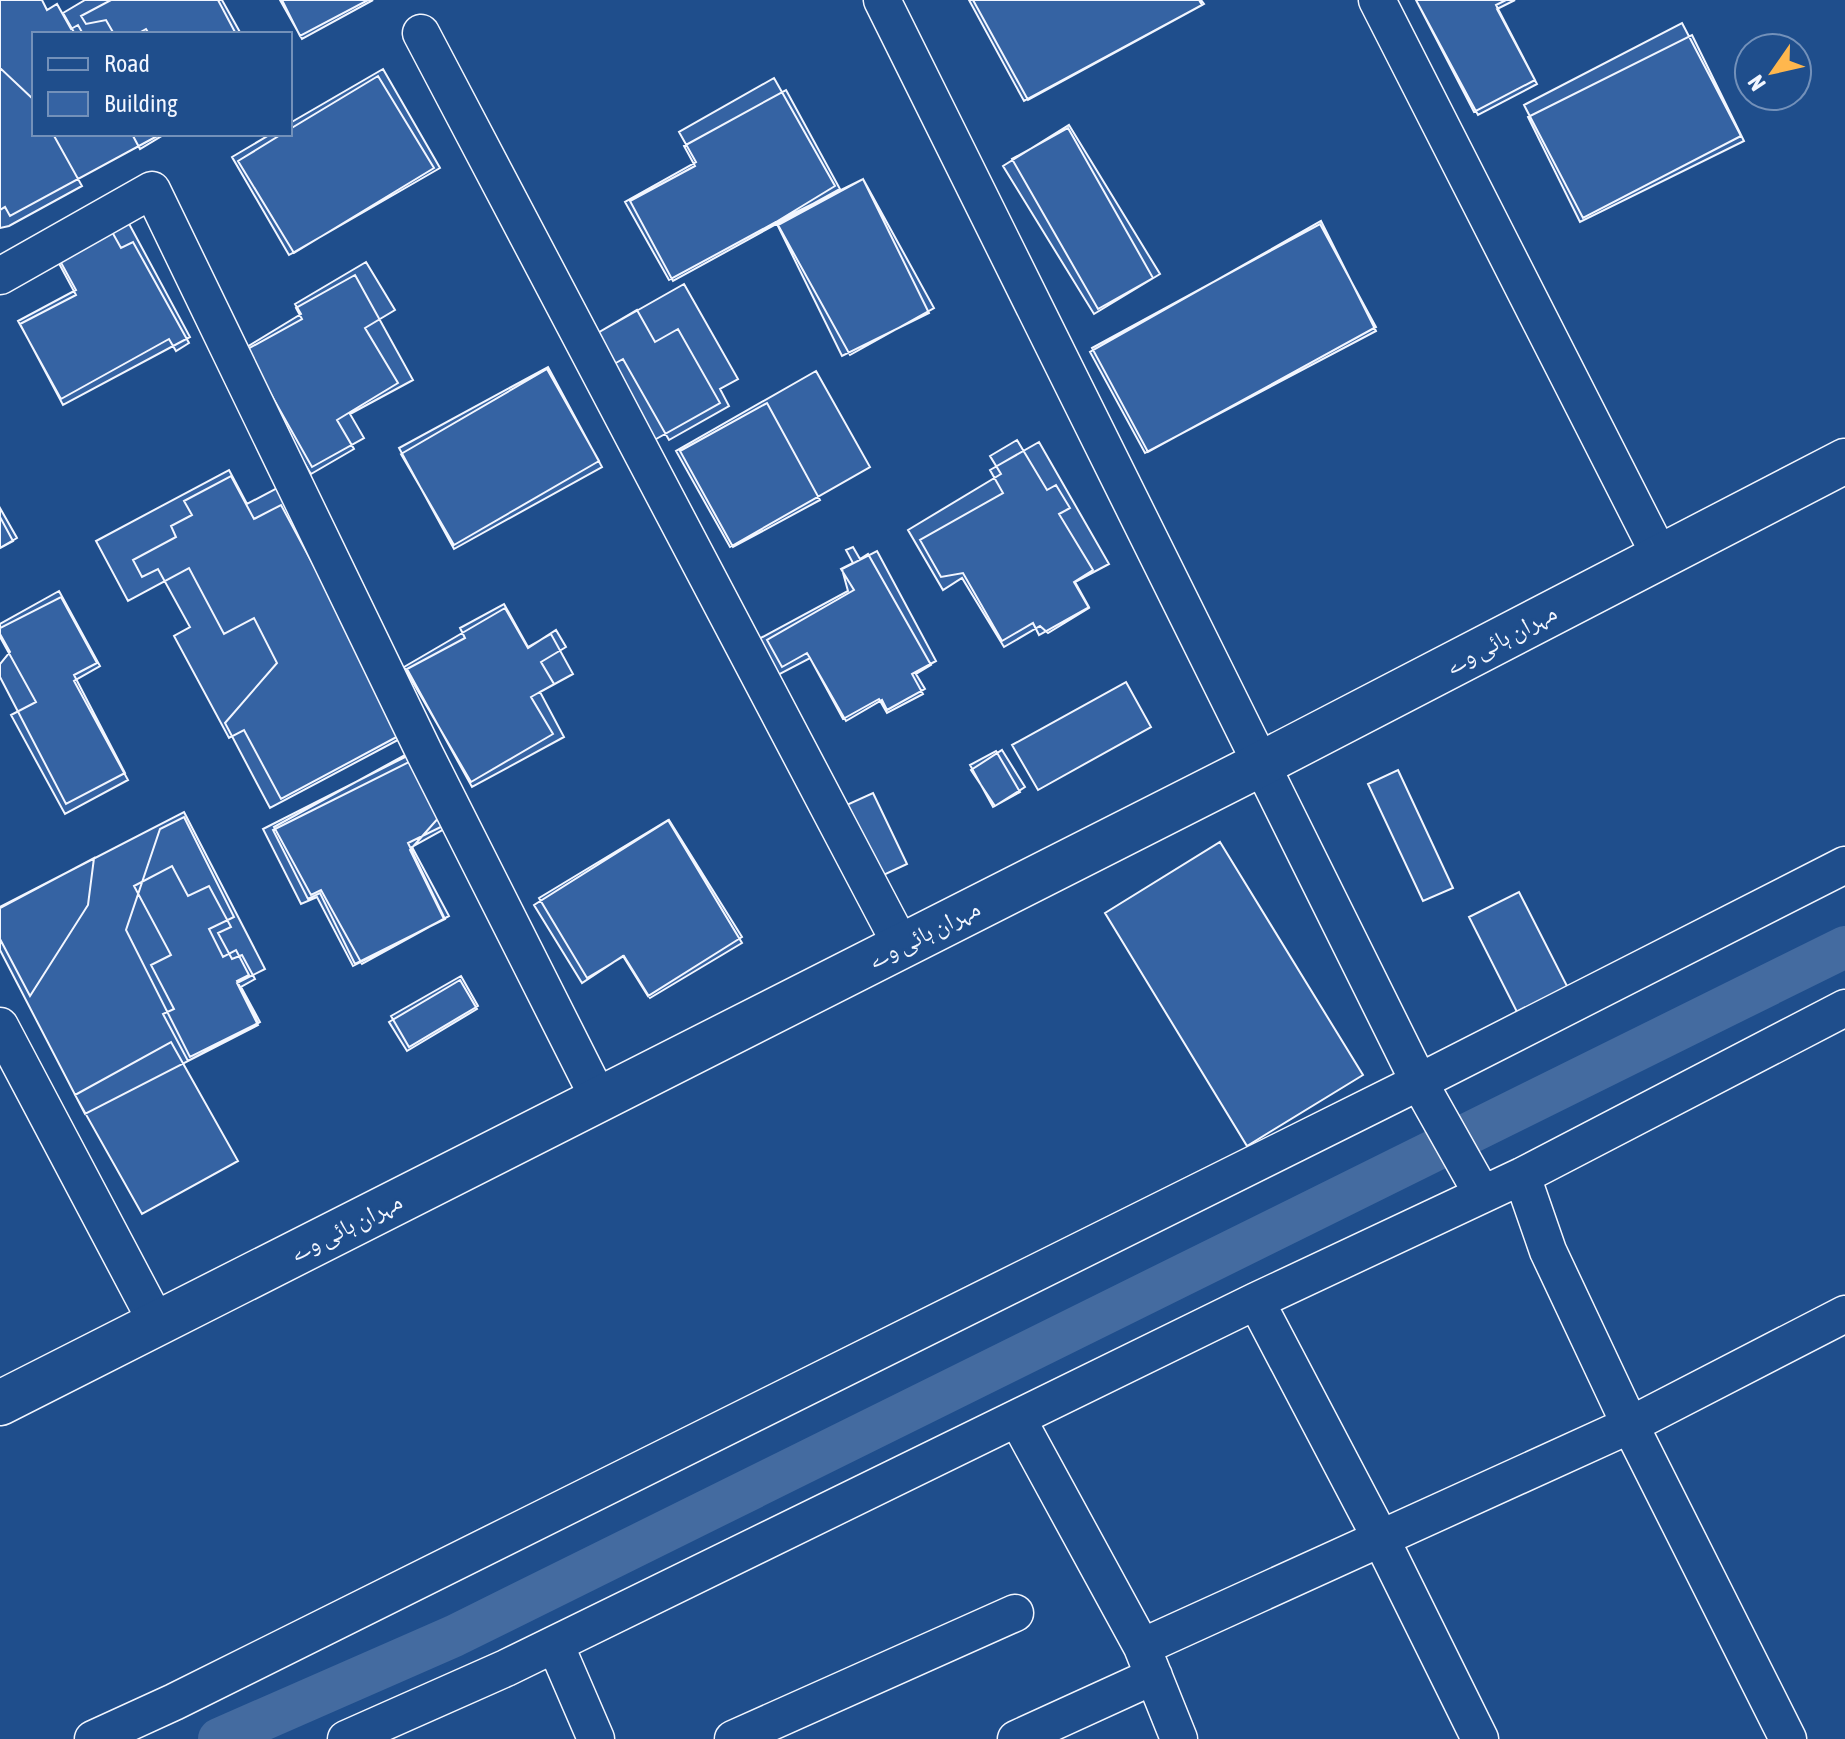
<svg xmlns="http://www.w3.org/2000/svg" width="1845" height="1739" viewBox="0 0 1845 1739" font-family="'Asap Condensed','Noto Naskh Arabic',sans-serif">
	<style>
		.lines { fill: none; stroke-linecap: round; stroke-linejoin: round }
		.canal { stroke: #446ba0; stroke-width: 42 }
		.building { fill: #3563a3; stroke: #f2f6ff; stroke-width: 2 }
		.minor-casing { stroke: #f2f6ff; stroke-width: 39 }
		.primary-casing { stroke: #f2f6ff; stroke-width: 47 }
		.minor { stroke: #1f4e8c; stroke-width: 36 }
		.primary { stroke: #1f4e8c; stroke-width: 44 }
		.labels { text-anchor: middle; stroke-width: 6; stroke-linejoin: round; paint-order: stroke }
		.street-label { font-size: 24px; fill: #f2f6ff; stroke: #1f4e8c }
	</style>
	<rect width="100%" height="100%" fill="#1f4e8c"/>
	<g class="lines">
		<path class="canal" d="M219,1739L454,1636L1845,947"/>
	</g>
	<path class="building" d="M0,0H42L47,10L57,4L71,29L78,25L83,34H34V134H161L10,216L5,207L0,210Z
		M85,0H222L241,34H75L63,13Z
		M111,0H218L236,34H149L146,29L137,34H114L106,20L86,24L81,16Z
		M280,0H373L302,39Z
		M282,0H368L300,36Z
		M969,0H1201L1204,4L1024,101Z
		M973,0H1199L1202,5L1028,100Z
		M1416,0H1506L1496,5L1535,80L1474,112Z
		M1416,0H1515L1497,9L1537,84L1478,115Z
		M1682,23L1741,136L1583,218L1524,105Z
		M1692,35L1744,141L1580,222L1528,117Z
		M0,68L34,100V134H53L82,186L9,226L0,228Z
		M383,69L440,168L289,255L232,157L271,134H290V123Z
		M378,76L434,168L294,253L238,161L282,134H290V129Z
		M774,78L835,186L776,222L669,280L625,202L696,162L679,132Z
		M786,90L840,189L673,281L630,201L695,166L684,146Z
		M1069,125L1160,274L1094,314L1003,166Z
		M1068,128L1153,278L1098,309L1012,159Z
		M132,134H165L140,149Z
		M863,179L934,308L850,355L778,225Z
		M863,179L929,313L842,356L776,222Z
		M127,220L190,337L63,405L20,324L76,295L56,258Z
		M1321,221L1376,331L1145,453L1090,352Z
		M1320,224L1376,327L1148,452L1092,348Z
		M111,230L121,248L133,242L189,343L176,351L169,339L61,399L18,321L76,290L59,259Z
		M366,262L395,310L365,328L398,383L337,420L354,449L311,474L237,353L301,314L295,304Z
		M355,275L413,380L350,414L364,438L312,467L246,350L302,319L296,308Z
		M684,284L738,379L720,389L729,406L669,440L623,359L605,369L587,339Z
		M637,310L655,342L678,329L720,403L649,443L589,338Z
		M548,367L602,467L454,549L399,448Z
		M547,369L599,461L454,545L401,454Z
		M816,371L870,467L730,547L676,451Z
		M767,403L820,500L733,547L680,451Z
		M1017,440L1047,490L1056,485L1070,508L1059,514L1093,570L1074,582L1089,608L1048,633L1040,626L1004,647L962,578L943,590L908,530L1001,474L990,456Z
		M1039,442L1109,564L1075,582L1089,607L1039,635L1033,623L1002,641L963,573L941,577L920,540L1003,493L990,470Z
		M229,470L247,504L279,487L411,733L270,808L225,723L277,663L254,618L224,634L189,568L128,601L96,541Z
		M231,476L254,519L281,505L404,733L281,799L244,730L229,738L174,636L190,627L158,569L142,577L133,560L176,537L171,526L192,515L184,501Z
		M0,508L17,538L0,548Z
		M0,517L13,541L0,548Z
		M853,547L860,559L868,554L931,665L916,674L925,689L887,710L882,700L846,721L807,653L782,667L767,640L854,590L841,569L853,563L846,550Z
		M877,551L936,661L912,674L923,694L887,713L879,699L843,719L810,658L776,676L757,640L848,591L842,569Z
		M59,591L100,666L74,681L128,780L65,814L11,715L36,702L0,637V624Z
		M61,597L97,663L74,675L125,773L66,804L0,677V664L10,652L0,634V628Z
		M504,604L528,647L551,634L573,674L540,692L564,737L472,787L407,669L465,638L460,628Z
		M505,608L528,648L556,630L566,647L541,662L554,684L531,697L553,734L471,782L404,667Z
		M1126,682L1151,727L1038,790L1012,745Z
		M414,750L455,823L412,847L449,916L362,964L321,890L311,895L274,827Z
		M1002,750L1025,787L995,806L971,770Z
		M996,751L1020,792L993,807L970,765Z
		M411,754L441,815L410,850L444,919L353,966L317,897L301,904L263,829Z
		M419,757L451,822L408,843L445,919L355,964L320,893L308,899L273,830Z
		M1398,770L1453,888L1423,901L1368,784Z
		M873,793L907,864L875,879L840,808Z
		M184,812L265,969L237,983L258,1025L85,1114L0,950V907Z
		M184,817L234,917L209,929L223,957L236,950L249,975L237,981L258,1023L190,1057L126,930L160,829Z
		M668,820L742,943L650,998L624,956L587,978L539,898Z
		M669,820L742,937L648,996L623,956L582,983L534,905Z
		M1220,842L1363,1075L1247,1146L1105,913Z
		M94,858L88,905L30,996L0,939V908Z
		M172,866L188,896L209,886L231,927L218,933L232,959L242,955L255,979L241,987L260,1022L188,1061L163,1014L174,1009L151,965L171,955L134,886Z
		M1519,892L1568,988L1518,1014L1469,917Z
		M461,976L478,1006L409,1047L391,1016Z
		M460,980L477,1009L407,1051L389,1022Z
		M171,1042L238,1161L142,1214L75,1095Z"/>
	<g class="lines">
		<defs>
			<path id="minor" d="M882,0L1419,1082L1482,1194
				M1377,0L1660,556
				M421,33L901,945
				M0,276L152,190L425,754L599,1099
				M0,1026L157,1323
				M1522,1176L1548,1251L1630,1425L1788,1739
				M1256,1301L1380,1537L1480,1739
				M1017,1418L1142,1647L1179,1739
				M555,1644L596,1739
				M1142,1647L1630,1425L1845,1314
				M93,1739L174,1702L1419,1082L1845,865
				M346,1739L506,1668L1256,1301L1522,1176L1845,1008
				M733,1739L1015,1613
				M1016,1739L1154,1676"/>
			<path id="primary" d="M0,1403L1263,763L1845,461"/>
		</defs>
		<use href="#minor" class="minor-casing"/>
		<use href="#primary" class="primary-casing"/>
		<use href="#minor" class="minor"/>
		<use href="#primary" class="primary"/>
	</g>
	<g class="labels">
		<g class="street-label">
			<text transform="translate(1501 639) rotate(-28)" y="8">مہران ہائی وے</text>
			<text transform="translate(924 934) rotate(-27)" y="8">مہران ہائی وے</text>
			<text transform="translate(346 1227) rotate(-27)" y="8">مہران ہائی وے</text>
		</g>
	</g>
	<rect x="32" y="32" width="260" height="104" fill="#1f4e8c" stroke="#7391ba" stroke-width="2"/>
	<rect x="48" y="58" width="40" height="12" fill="#1f4e8c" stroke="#7391ba" stroke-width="2"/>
	<text x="104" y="72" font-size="24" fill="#f2f6ff">Road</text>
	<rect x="48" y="92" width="40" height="24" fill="#3563a3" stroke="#7391ba" stroke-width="2"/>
	<text x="104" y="112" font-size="24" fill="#f2f6ff">Building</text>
	<g transform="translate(1773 72) rotate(236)"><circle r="38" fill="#1f4e8c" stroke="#7391ba" stroke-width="2"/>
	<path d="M0-6L14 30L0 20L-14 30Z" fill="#ffb74d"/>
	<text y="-12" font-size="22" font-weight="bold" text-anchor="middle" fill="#f2f6ff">N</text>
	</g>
</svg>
